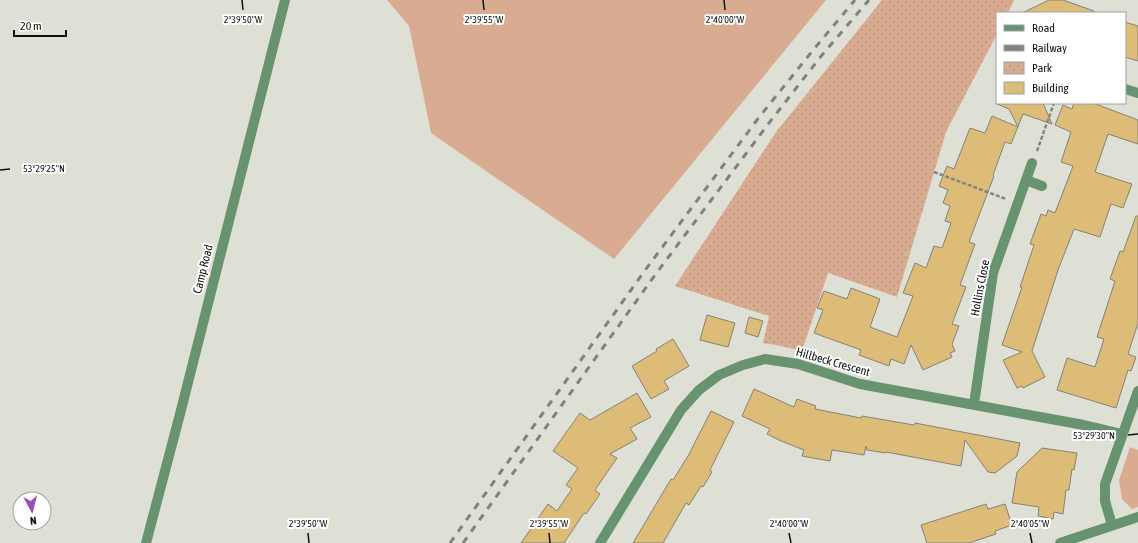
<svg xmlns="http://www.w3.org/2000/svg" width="1138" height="543" viewBox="0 0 1138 543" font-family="'Asap Condensed',sans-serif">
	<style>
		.green { fill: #d9ac91 }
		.park { fill: url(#park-dots) }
		.building { fill: #dcbc77; stroke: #86827a }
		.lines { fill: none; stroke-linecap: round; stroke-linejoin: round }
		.path { stroke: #84857e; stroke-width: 2.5; stroke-dasharray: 4 2; stroke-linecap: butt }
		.minor { stroke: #679371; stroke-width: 10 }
		.rail { stroke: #80827b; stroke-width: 3; stroke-dasharray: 7 7; stroke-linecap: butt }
		.ticks { fill: none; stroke: #10110e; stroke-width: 1.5 }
		.labels { text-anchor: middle; stroke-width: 4; stroke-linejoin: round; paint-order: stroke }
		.street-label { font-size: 12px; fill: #10110e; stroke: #fff }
		.ticks-label { font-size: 10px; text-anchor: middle; fill: #10110e; stroke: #fff; stroke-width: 4; stroke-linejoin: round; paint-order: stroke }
	</style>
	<defs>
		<pattern id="park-dots" width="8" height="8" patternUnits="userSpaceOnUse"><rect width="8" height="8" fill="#d9ac91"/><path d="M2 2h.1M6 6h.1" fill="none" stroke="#b9937c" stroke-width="1.8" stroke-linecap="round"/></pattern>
	</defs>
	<rect width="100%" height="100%" fill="#dee0d6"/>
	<path class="green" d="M387,0H826L614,259L431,133L409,26Z
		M1130,447L1138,450V507L1132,509L1122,499L1119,480Z"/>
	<path class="park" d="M882,0H1014L1008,13H997V34L946,132L897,297L828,273L802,351L776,345L763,343L769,316L675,286L776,132Z"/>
	<path class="building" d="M1049,0H1063L1094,11V13H1022Z
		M1125,22L1138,26V61L1125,57Z
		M998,103H1043L1052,124L1023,114L1011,144L1005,142L993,175L994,176L969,242L975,244L960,285L966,287L952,324L959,326L952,344L955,351L950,353L952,357L923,370L911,345L904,364L891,359L889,366L859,355L861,350L814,333L823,310L817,308L824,291L847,299L851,288L880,299L870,327L897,337L913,296L903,293L915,263L926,268L934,246L942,248L951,223L945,221L950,206L943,203L948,190L939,186L947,166L954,169L970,128L985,133L992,116L1018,127L1009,109L997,104Z
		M1074,103H1093L1138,120V144L1108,134L1095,172L1132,184L1123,208L1111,204L1100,237L1074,229L1058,270L1032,351L1045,377L1023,388L1022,386L1017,388L1003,360L1022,352L1002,345L1022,287H1020L1034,245L1030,244L1041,214L1046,216L1048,210L1055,213L1073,166L1061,162L1071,132L1055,125L1063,105L1072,109Z
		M1136,216H1138V323L1128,354L1136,357L1131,371L1128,370L1116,408L1057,390L1067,358L1095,367L1104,339L1097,337L1115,281L1110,279L1120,251L1123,252Z
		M707,315L735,323L728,347L700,340Z
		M749,317L763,321L758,337L745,333Z
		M673,339L689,366L664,381L669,389L651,399L632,366L657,351L656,349Z
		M754,389L794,407L797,399L816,406L815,409L861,418L862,416L914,425L915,423L1020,443L1017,456L995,473L988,472L965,440L961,466L886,452V453L867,450L866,446L864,455L832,450L830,461L802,456L804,450L781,441L767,434L770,429L742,416Z
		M637,393L651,417L630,428L637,439L610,454L617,458L595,490L600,494L586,514L584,513L564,543H521L548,504L557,511L572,489L566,485L578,468L553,451L580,413L590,420Z
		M711,411L734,422L710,470L712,472L703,487L701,486L689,505L686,503L663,543H633L671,479L673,480L688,456Z
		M1042,448L1077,453L1074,470L1072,469L1069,490H1066L1063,514L1054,512L1053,519L1038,516L1039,507L1012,503L1017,472Z
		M986,504L988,509L1005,504L1012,525L995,531L996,534L969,543H927L921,525Z"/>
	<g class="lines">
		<path class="path" d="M1037,151L1054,103
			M934,172L1006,199"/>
		<path class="minor" d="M1125,89L1138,93
			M1026,180L1042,186
			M974,404L993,273L1032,163
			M1112,525L1105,501V484L1138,391
			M146,543L180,414L285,0
			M600,543L681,410L699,390L719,375L743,365L765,359L798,364L860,384L1084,425L1122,434
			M1060,543L1138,517"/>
		<path class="rail" d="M450,543L646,269L760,116L814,49L855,0
			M463,543L655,275L769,123L822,55L869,0"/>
	</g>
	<path class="ticks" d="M242,0L243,10M483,0L484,10M724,0L725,10M0,170L10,169M1128,435L1138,434M308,533L309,543M549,533L550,543M789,533L791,543M1030,533L1032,543"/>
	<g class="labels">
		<g class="street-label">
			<text transform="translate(203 269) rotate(-76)" y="4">Camp Road</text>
			<text transform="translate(980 288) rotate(-79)" y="4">Hollins Close</text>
			<text transform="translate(833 362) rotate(16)" y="4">Hillbeck Crescent</text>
		</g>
	</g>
	<g class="ticks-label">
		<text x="243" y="23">2°39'50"W</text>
		<text x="484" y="23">2°39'55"W</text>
		<text x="725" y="23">2°40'00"W</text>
		<text x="44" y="172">53°29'25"N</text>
		<text x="1094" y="439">53°29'30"N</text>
		<text x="308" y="527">2°39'50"W</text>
		<text x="549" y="527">2°39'55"W</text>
		<text x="789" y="527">2°40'00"W</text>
		<text x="1030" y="527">2°40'05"W</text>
	</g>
	<rect x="996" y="12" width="130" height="92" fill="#ffffff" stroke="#9fa09f"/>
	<rect x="1004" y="25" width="20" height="6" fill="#679371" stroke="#9fa09f"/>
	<text x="1032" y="32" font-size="12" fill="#10110e">Road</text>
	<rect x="1004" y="45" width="20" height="6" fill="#80827b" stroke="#9fa09f"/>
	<text x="1032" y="52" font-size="12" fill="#10110e">Railway</text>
	<rect x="1004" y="62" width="20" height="12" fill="url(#park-dots)" stroke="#9fa09f"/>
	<text x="1032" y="72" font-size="12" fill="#10110e">Park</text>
	<rect x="1004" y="82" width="20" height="12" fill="#dcbc77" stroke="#9fa09f"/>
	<text x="1032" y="92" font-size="12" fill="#10110e">Building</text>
	<g transform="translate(32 511) rotate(173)"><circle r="19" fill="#ffffff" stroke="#9fa09f"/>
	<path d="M0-3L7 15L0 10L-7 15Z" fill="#9c4bbb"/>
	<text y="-6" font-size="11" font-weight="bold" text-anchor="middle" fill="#10110e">N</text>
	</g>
	<path d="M14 30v6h52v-6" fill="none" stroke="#10110e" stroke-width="2"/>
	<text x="20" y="30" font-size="12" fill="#10110e" stroke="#ffffff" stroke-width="3" paint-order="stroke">20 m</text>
</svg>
